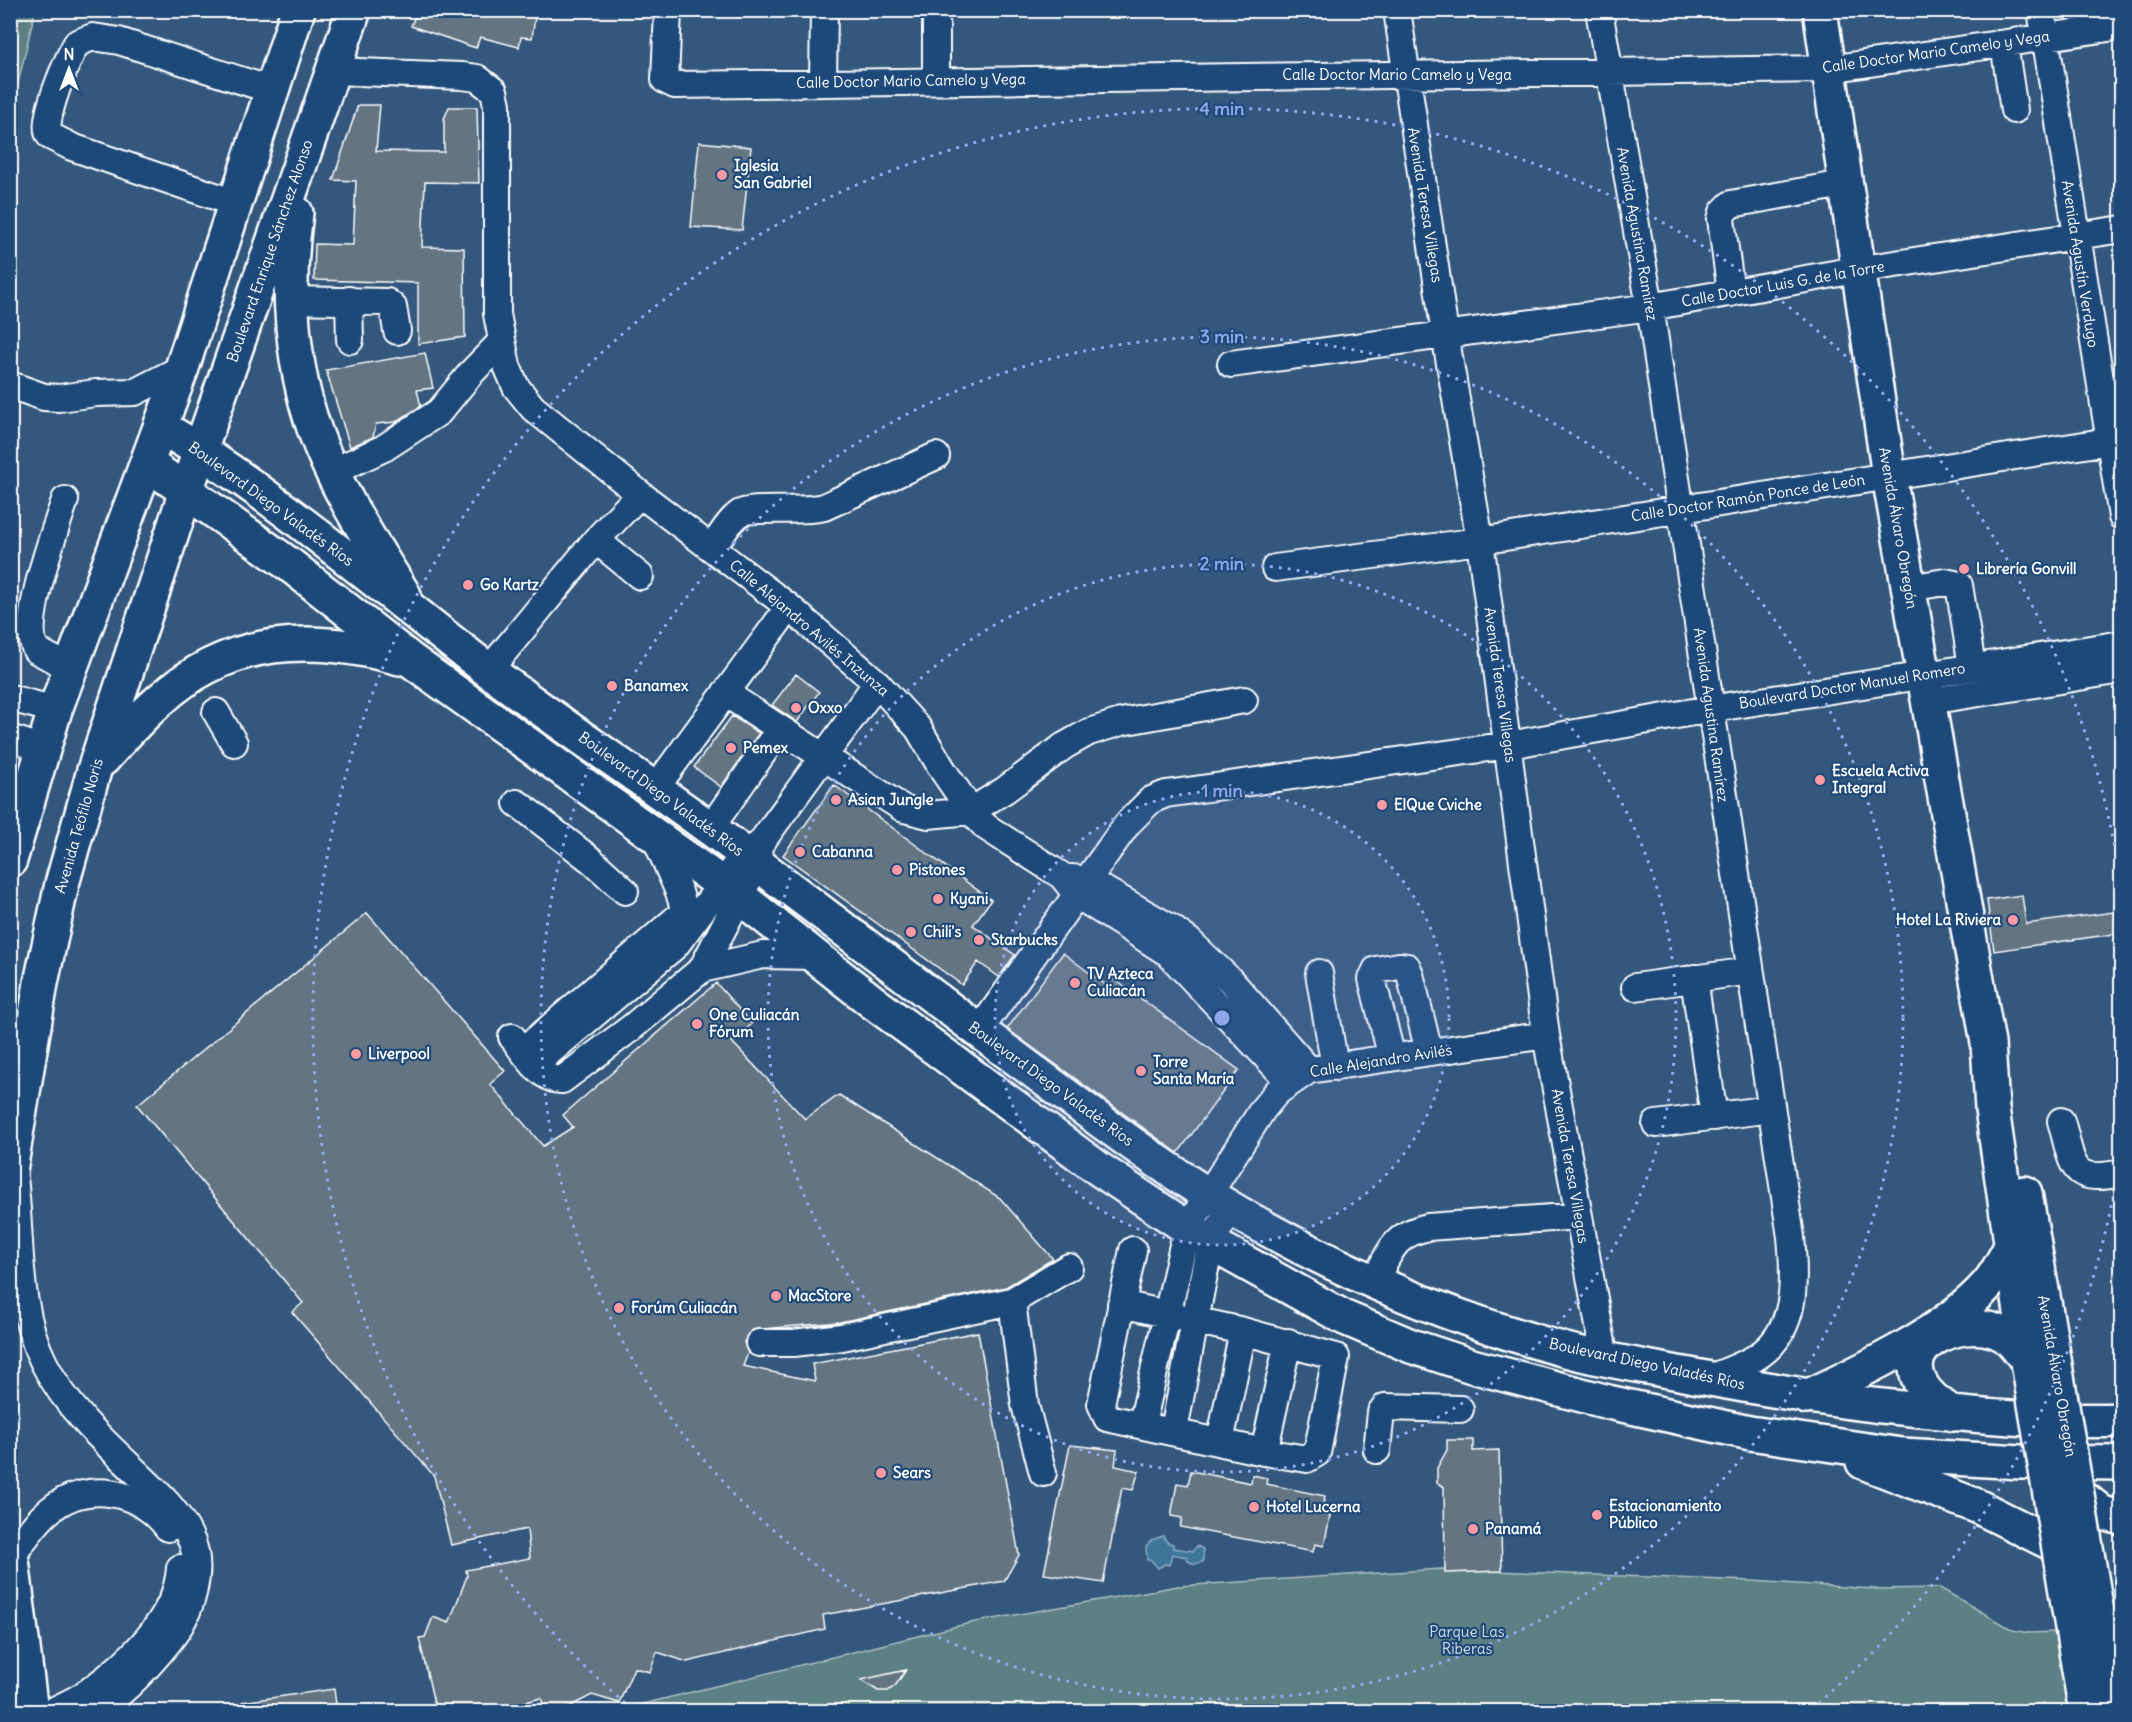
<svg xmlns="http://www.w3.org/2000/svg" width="2132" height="1722" viewBox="0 0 2132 1722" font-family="Delius,sans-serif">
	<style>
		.green { fill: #5d8084; stroke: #aec0c2; stroke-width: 1.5 }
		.water { fill: #3e759b; stroke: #8bacc3; stroke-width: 1.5 }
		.building { fill: #637583; stroke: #fff; stroke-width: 1.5 }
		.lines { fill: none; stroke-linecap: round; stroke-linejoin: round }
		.minor-casing { stroke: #fff; stroke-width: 30 }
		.major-casing { stroke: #fff; stroke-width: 38 }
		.minor { stroke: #1f4a7a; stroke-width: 26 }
		.major { stroke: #1f4a7a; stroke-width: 33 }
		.major-bridge-casing { stroke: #fff; stroke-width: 38; stroke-linecap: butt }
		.major-bridge { stroke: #1f4a7a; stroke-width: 33 }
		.ring { fill: none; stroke: #8ea6ec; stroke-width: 3; stroke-dasharray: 3 6 }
		.poi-dot { fill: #ff9aa2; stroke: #1f4a7a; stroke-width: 2 }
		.labels { text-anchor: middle; stroke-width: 4.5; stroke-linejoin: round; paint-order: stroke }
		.street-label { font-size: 15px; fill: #fff; stroke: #1f4a7a }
		.poi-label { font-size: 15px; font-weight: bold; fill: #fff; stroke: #1f4a7a; text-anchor: start }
		.park-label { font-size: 15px; fill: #d6dfe0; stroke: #1f4a7a }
		.centre { fill: #8ea6ec; stroke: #1f4a7a; stroke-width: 3 }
		.ring-label { font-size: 18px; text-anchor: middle; font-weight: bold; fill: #8ea6ec; stroke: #1f4a7a; stroke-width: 4.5; stroke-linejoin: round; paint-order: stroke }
	</style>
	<rect width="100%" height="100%" fill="#33577d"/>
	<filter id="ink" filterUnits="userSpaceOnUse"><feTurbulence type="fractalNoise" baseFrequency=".0167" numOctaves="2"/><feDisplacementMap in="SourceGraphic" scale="12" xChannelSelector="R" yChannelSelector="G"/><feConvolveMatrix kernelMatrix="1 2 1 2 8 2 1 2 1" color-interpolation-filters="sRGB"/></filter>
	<g filter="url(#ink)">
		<path class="green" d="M11,10L35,11L11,113L10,11Z
			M1441,1569L1752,1581L1874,1589L1940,1588L2013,1630L2028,1633L2086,1631L2110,1624L2121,1617V1711L1913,1709L1868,1712H611L970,1623L1178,1586Z"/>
		<path class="water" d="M1163,1536L1167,1542L1173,1544V1548L1193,1551L1197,1546L1203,1549V1562L1194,1564L1188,1561L1187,1557L1172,1554L1169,1565L1165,1564L1158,1568L1151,1560H1147L1146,1546L1152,1540Z
			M2047,1705L2115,1711L1868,1712Z"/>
		<path class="building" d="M417,10H536L532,38L521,37L519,47L480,37L476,48L411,26Z
			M358,105H380L376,151L444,152V119L449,107H477L479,183L425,182L422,247L464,248L465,337L418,344V283L314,280L315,244L353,245L356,181L333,180Z
			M699,142L751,147L742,230L691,227Z
			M425,353L433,388L417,390L421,406L396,422L376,424L373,437L350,447L326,370Z
			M796,674L819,692L797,722L772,705Z
			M732,716L759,733L721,787L694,767Z
			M834,785L991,900L973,925L1015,955L999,977L978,962L962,985L783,855Z
			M2022,895L2026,924L2121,911V933L1994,951L1987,900Z
			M367,913L505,1071L490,1084L543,1146L573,1127L563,1115L716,983L752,1024L732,1042L805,1119L839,1095L1000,1198L1053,1259L1006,1287L840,1322L752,1330L744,1342L748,1353L743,1366L815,1381L812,1364L978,1332L1019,1555L1004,1581L823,1615L825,1629L687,1662L657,1652L650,1672L634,1668L619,1703L592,1695L565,1709L549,1712H546L541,1698L486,1712H436L419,1638L425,1637L433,1617L449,1623L467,1576L466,1570L530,1558L527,1529L451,1545L434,1476L292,1312L303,1303L137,1105Z
			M1063,953L1106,985L1111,977L1239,1070L1178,1153L1007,1029Z
			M1447,1440H1473V1451L1499,1450L1502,1571L1445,1573L1444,1487L1437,1483V1468L1447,1450Z
			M1070,1445L1117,1450L1115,1466L1139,1471L1133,1490L1122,1488L1103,1583L1044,1574Z
			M1191,1471L1251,1483L1252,1475L1267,1478L1266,1484L1325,1496L1321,1514L1330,1516L1324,1546L1315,1544L1313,1552L1180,1527L1182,1518L1171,1516L1177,1483L1188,1485Z
			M906,1670L895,1686L888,1691H878L861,1680Z
			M334,1689L337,1712H243L242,1702Z"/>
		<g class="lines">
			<defs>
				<path id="minor" d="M668,10L665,80L675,85L1829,69L2122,26
					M1397,10L1445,334L1480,541L1546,1035L1605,1359
					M1599,10L1650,307L1791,1237C1795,1280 1798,1332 1755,1358C1740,1367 1724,1372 1708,1379
					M2041,10L2122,517
					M2004,44L2014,110
					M333,71L462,76L477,78L494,91L497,105V314L507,366L516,387L533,408L640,494L789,607L877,683L918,728L944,772L971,811L986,827L1062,876L1077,895L1168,953L1290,1082
					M936,80V10
					M823,82L824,10
					M235,203L72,147L50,136C39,124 68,57 77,43L93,37L119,41L271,90
					M1731,293L1721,219L1723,212L1731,204L1844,184
					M292,300L387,302L393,307L397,331
					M349,300L350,340
					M1231,364L1650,307L1856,270L2122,229
					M10,385L44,397L59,398L96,393L135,392L182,368
					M332,472L384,448L439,412L471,373L501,342
					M65,500C55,531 20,623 36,650L72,669
					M596,540L640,576
					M712,548C721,536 728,522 739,514C749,506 803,513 824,507L936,456
					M1275,568L1480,541L2122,439
					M1908,588L1945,582L1959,585L1972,667
					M488,671L596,540L640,494
					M725,693L904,809L928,815L971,811L1005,790L1064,746L1089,732L1121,722L1244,700
					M10,698L55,710
					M1929,701L2122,670
					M216,712L234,743
					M10,738L44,749
					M654,790L789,607
					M517,803L591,860L625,891
					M709,830L779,730
					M655,837L679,892L689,926
					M1071,878L1087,880L1171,928L1189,941L1230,980L1309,1070
					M702,969L763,955L815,956
					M1319,973L1335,1067
					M1694,978L1714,1117
					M1635,987L1750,971
					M979,1031L1128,823L1151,800L1166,794L1509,745L1710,709L2122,644
					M512,1037C524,1051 541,1082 562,1080L631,1028L702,969L757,863L759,847
					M523,1051L685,911
					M1392,1058L1372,979L1376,970L1399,966L1407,967L1410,974L1429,1052
					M534,1065L675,946L744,854L760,844L877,683
					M2061,1121C2074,1165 2068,1184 2122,1173
					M1656,1124L1771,1109
					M12,1163C23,1229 13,1302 44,1363C65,1406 103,1441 137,1473C157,1492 177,1510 189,1535C206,1569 191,1614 169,1641C149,1666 122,1696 93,1712
					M1375,1281C1390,1251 1394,1234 1428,1227L1579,1216
					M1012,1301L1025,1405L1043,1473
					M1121,1304L1243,1331L1336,1357L1317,1453L1307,1459L1264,1452L1107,1418L1101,1404L1133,1250
					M759,1343H794L842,1337L1012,1301L1069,1267
					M1142,1424L1187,1228L1263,1109L1277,1092L1309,1070L1546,1035
					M1174,1430L1210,1243L1231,1208
					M1220,1442L1243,1331
					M1377,1450L1381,1412L1385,1407L1460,1409
					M1264,1452L1288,1342
					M12,1556C23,1541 35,1522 50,1510C87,1479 141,1491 168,1528
					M51,1712C63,1705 78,1700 88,1692C127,1664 177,1619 180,1568"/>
				<path id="major" d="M1820,10L1889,476L1988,1043L1992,1109L2028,1362
					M296,213C285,289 292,376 321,447C342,499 375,547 404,595
					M161,427C278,495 380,588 488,670C578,738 674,799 763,868C850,934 937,1000 1025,1065C1086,1110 1146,1156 1210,1196C1318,1262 1439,1315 1562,1349C1602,1360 1643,1366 1684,1374C1747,1386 1810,1397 1873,1405C1956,1414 2038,1423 2122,1420
					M148,464L290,565L412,661L740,897L874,1003L1099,1169L1210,1243L1345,1318L1411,1346L1472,1366L1608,1402L1750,1433L1902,1455L2021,1462L2122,1463
					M103,759C121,739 139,718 160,700C230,636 313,634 400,658
					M10,860L55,710L182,368L298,10
					M10,1171L41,983L62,884L95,767L186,491L354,10
					M2025,1193L2054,1359
					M1807,1397C1862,1371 1947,1331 1987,1285C1997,1274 2004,1259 2011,1246
					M1953,1414C1941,1405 1927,1397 1920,1382C1899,1339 1971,1314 2004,1335C2014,1341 2021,1353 2028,1362
					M1863,1462L1977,1506L2059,1547
					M2076,1492L2102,1513L2122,1518
					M10,1544L31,1712"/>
			</defs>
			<use href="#minor" class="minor-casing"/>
			<use href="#major" class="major-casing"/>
			<use href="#minor" class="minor"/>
			<use href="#major" class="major"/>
			<defs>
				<path id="major-bridge" d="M2054,1359L2114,1712
					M2028,1362L2086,1712"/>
			</defs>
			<use href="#major-bridge" class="major-bridge-casing"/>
			<use href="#major-bridge" class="major-bridge"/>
		</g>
	</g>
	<circle cx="1222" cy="1018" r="227" fill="#8ea6ec" fill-opacity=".12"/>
	<g class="ring">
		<circle cx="1222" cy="1018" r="227"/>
		<circle cx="1222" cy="1018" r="454"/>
		<circle cx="1222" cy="1018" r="681"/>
		<path d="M2121 1152A909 909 0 0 1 1812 1709M632 1709A909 909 0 1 1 2121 884"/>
	</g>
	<g class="poi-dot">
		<circle cx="722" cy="175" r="6"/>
		<circle cx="1964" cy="569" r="6"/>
		<circle cx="468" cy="585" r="6"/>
		<circle cx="612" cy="686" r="6"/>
		<circle cx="796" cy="708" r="6"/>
		<circle cx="731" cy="748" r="6"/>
		<circle cx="1820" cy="780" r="6"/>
		<circle cx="836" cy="800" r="6"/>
		<circle cx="1382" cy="805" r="6"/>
		<circle cx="800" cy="852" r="6"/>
		<circle cx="897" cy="870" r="6"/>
		<circle cx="938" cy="899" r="6"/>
		<circle cx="2013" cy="920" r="6"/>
		<circle cx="911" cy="932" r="6"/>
		<circle cx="979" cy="940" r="6"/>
		<circle cx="1075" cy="983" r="6"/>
		<circle cx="697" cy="1024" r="6"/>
		<circle cx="356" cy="1054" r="6"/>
		<circle cx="1141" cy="1071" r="6"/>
		<circle cx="776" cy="1296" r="6"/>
		<circle cx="619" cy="1308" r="6"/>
		<circle cx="881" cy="1473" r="6"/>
		<circle cx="1254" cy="1507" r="6"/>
		<circle cx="1597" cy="1515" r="6"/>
		<circle cx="1473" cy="1529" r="6"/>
	</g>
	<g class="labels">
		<g class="street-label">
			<text transform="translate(1936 52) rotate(-8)" y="5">Calle Doctor Mario Camelo y Vega</text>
			<text x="1397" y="80">Calle Doctor Mario Camelo y Vega</text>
			<text transform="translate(911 81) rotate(-1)" y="5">Calle Doctor Mario Camelo y Vega</text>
			<text transform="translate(1425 205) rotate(81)" y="5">Avenida Teresa Villegas</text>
			<text transform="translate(1637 234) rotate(80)" y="5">Avenida Agustina Ramírez</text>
			<text transform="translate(270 251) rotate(-71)" y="5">Boulevard Enrique Sánchez Alonso</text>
			<text transform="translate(2080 264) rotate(81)" y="5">Avenida Agustín Verdugo</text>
			<text transform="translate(1783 284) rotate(-10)" y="5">Calle Doctor Luis G. de la Torre</text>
			<text transform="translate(1748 498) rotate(-9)" y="5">Calle Doctor Ramón Ponce de León</text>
			<text transform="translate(271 504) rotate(36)" y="5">Boulevard Diego Valadés Ríos</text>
			<text transform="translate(1898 528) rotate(80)" y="5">Avenida Álvaro Obregón</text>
			<text transform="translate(809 628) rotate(40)" y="5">Calle Alejandro Avilés Inzunza</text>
			<text transform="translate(1500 685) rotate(82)" y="5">Avenida Teresa Villegas</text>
			<text transform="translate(1852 686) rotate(-9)" y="5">Boulevard Doctor Manuel Romero</text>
			<text transform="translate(1711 715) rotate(82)" y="5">Avenida Agustina Ramírez</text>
			<text transform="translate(661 794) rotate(36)" y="5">Boulevard Diego Valadés Ríos</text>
			<text transform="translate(79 826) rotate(-74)" y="5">Avenida Teófilo Noris</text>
			<text transform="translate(1381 1061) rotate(-9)" y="5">Calle Alejandro Avilés</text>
			<text transform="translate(1051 1084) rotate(36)" y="5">Boulevard Diego Valadés Ríos</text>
			<text transform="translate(1570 1166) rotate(80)" y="5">Avenida Teresa Villegas</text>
			<text transform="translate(1647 1364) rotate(12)" y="5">Boulevard Diego Valadés Ríos</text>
			<text transform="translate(2057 1376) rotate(80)" y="5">Avenida Álvaro Obregón</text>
		</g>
		<g class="poi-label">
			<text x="734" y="171">Iglesia<tspan x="734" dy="17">San Gabriel</tspan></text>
			<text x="1976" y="574">Librería Gonvill</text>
			<text x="480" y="590">Go Kartz</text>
			<text x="624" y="691">Banamex</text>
			<text x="808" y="713">Oxxo</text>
			<text x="743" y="753">Pemex</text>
			<text x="1832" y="776">Escuela Activa<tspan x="1832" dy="17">Integral</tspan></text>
			<text x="848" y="805">Asian Jungle</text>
			<text x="1394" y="810">ElQue Cviche</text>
			<text x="812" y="857">Cabanna</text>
			<text x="909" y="875">Pistones</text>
			<text x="950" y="904">Kyani</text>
			<text x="2001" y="925" text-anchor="end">Hotel La Riviera</text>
			<text x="923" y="937">Chili's</text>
			<text x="991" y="945">Starbucks</text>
			<text x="1087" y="979">TV Azteca<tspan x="1087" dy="17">Culiacán</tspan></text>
			<text x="709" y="1020">One Culiacán<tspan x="709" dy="17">Fórum</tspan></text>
			<text x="368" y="1059">Liverpool</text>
			<text x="1153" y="1067">Torre<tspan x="1153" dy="17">Santa María</tspan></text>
			<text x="788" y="1301">MacStore</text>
			<text x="631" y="1313">Forúm Culiacán</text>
			<text x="893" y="1478">Sears</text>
			<text x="1609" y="1511">Estacionamiento<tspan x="1609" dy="17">Público</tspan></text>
			<text x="1266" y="1512">Hotel Lucerna</text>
			<text x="1485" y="1534">Panamá</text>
		</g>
		<g class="park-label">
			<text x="1467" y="1637">Parque Las<tspan x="1467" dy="17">Riberas</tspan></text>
		</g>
	</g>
	<circle cx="1222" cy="1018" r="9" class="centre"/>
	<g class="ring-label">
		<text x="1222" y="115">4 min</text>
		<text x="1222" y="343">3 min</text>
		<text x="1222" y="570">2 min</text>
		<text x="1222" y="797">1 min</text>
	</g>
	<rect width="2132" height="1722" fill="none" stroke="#1f4a7a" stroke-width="36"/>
	<rect x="18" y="18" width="2096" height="1686" fill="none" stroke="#fff" stroke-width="2" filter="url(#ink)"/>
	<g transform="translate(69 69)" stroke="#1f4a7a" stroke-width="4.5" paint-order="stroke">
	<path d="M0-4.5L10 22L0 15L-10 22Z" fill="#ffffff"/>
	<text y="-9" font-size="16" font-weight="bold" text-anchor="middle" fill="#ffffff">N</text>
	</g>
</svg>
